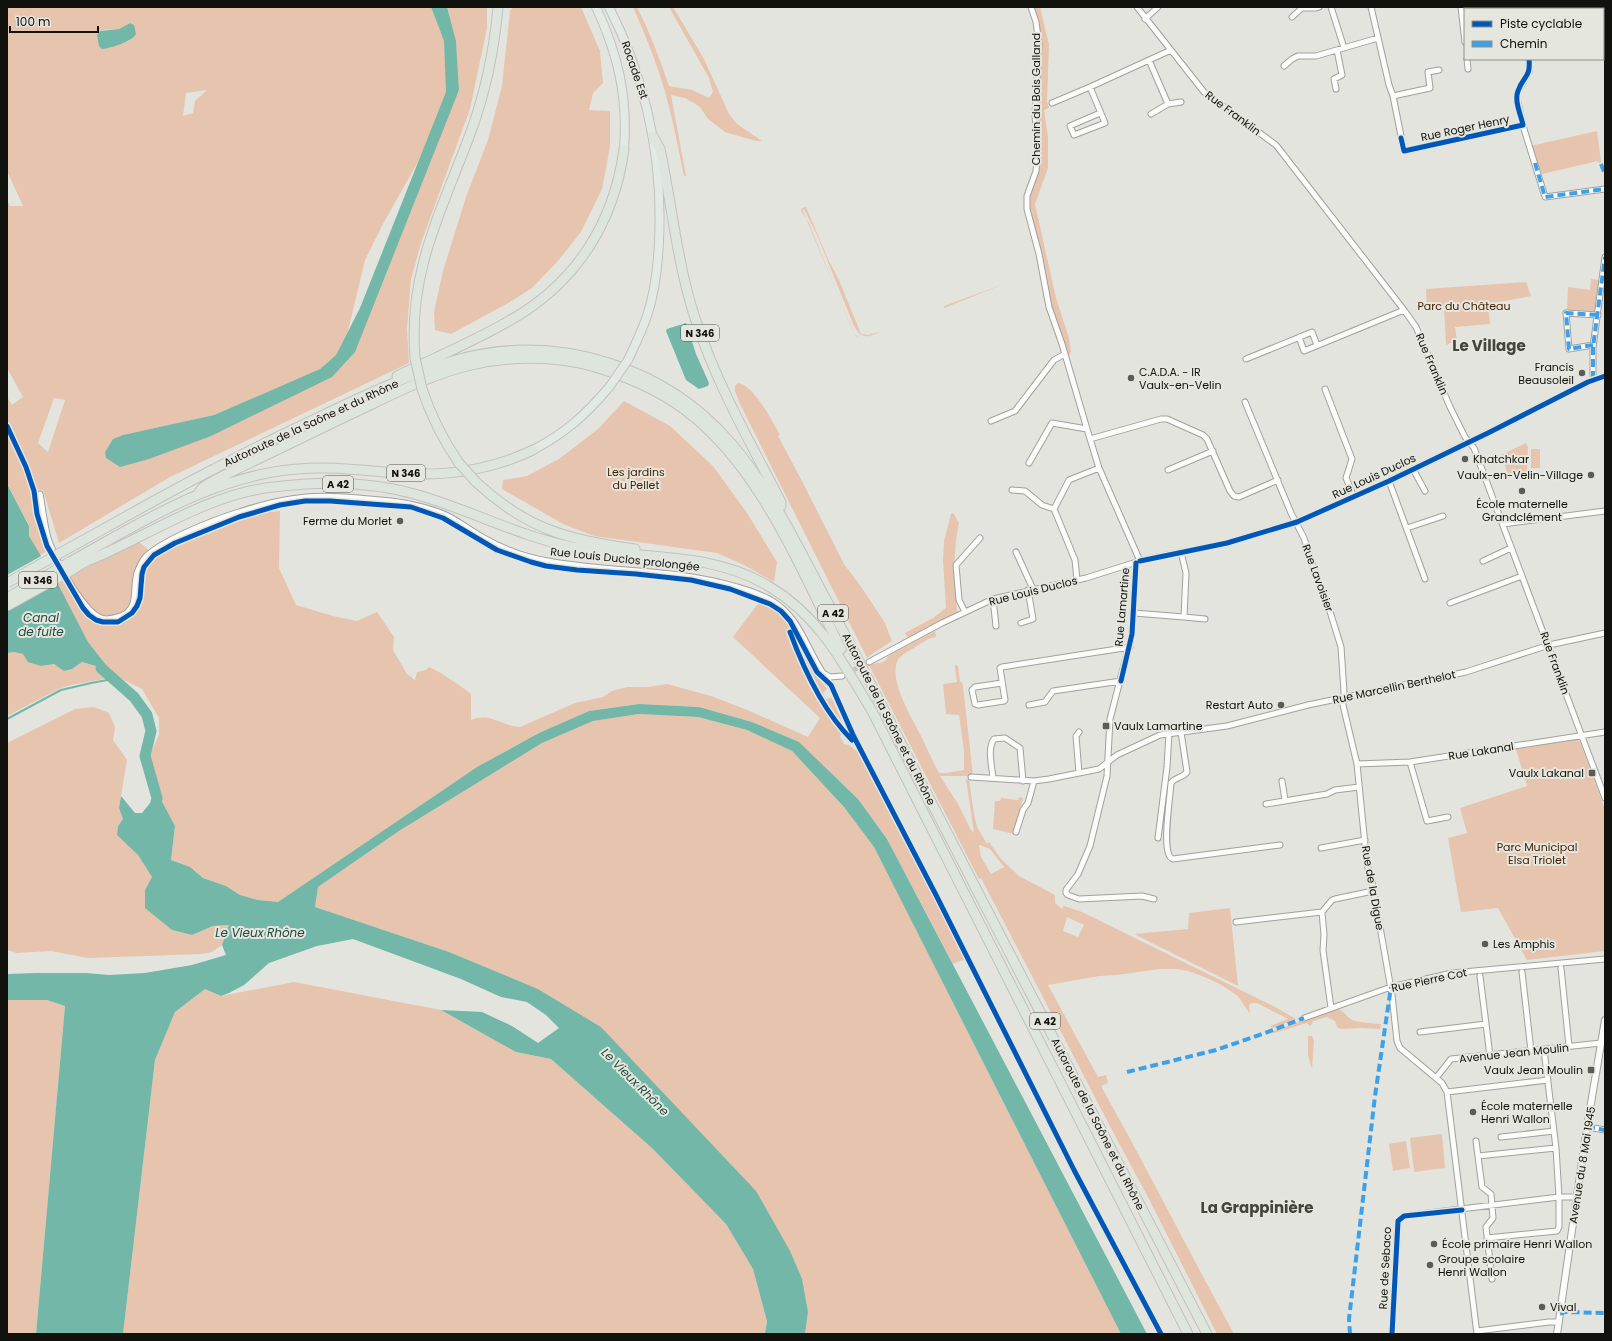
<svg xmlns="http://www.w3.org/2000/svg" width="1612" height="1341" viewBox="0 0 1612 1341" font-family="Poppins,sans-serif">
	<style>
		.green { fill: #e6c4ae; fill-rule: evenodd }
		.water { fill: #72b7a8 }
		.pier { fill: #e4e4df }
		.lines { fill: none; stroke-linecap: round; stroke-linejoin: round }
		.stream { stroke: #72b7a8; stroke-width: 2 }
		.river { stroke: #72b7a8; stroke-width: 11 }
		.minor-tunnel { stroke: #c4c4c0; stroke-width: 5; stroke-dasharray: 5 2.5; stroke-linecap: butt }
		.minor-casing { stroke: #a0a09d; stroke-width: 7 }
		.tertiary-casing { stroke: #a0a09d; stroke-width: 8 }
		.trunk-casing { stroke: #c1c1bf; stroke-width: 10 }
		.motorway-casing { stroke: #c1c1bf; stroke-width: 11 }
		.minor { stroke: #fbfbfa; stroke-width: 5 }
		.tertiary { stroke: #fbfbfa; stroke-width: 6 }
		.trunk { stroke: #e3e9e3; stroke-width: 8 }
		.motorway { stroke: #dde5dd; stroke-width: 9 }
		.trunk-bridge-casing { stroke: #c1c1bf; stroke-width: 10; stroke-linecap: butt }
		.motorway-bridge-casing { stroke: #c1c1bf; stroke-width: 11; stroke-linecap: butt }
		.trunk-bridge { stroke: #e3e9e3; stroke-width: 8 }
		.motorway-bridge { stroke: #dde5dd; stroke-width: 9 }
		.quiet { stroke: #3da1e9; stroke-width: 4; stroke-dasharray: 8 4; stroke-linecap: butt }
		.cycleway-casing { stroke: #e5e6dd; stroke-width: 8 }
		.cycleway { stroke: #0057b8; stroke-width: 5 }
		.poi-dot { fill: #5b5b57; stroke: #e5e6dd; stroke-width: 1.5 }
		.labels { text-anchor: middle; stroke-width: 4; stroke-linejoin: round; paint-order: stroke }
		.shield { fill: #e5e6dd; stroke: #51514c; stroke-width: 1 }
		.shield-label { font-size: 10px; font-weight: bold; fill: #11110e }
		.street-label { font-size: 11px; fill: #11110e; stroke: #e5e6dd }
		.park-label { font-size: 11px; fill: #4a2001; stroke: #e5e6dd }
		.poi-label { font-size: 11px; fill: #11110e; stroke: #e5e6dd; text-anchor: start }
		.water-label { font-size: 12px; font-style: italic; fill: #214c43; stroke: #e5e6dd }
		.district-label { font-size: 15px; font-weight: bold; fill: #43453d; stroke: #e5e6dd }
	</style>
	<rect width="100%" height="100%" fill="#e4e4df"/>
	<path class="green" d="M7,7H431L444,41L447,92L420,158L383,224L365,260L348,331L336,355L320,369L214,415L123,435L113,439L105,452L332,377L459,90L456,41L447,7H487V28L470,109L421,243L411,279L407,329L409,363L170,477L59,543L43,490L34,489L30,492L42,543L46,552L40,555L29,536V525L7,484V397L12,405L23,397L7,368V200L10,206H23L7,171ZM130,23L134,26L129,41L116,46L97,35L103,30L119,29ZM207,90L195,101L193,113L183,116L186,93ZM54,398L65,400L48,452L38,443Z
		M513,7H581L600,51L603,83L593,93L589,110L610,111V147L602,189L581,232L558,261L532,288L510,302L451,334L435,330L434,312L443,271L466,197L488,140L502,86L510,11Z
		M633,7H637C650,33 660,59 669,86L692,90L709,98L713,92L709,78L669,7H673L704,59L729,114L737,124L762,141H756L725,132L708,119L700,107L694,103L685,98L671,95L686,176H684C679,153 675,130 669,107C661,73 647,39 633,7Z
		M1033,7H1040L1049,45L1047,101L1049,108L1044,110L1048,137V168L1035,204L1056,298L1069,338L1071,352L1069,356L1052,312L1029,207V196L1036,178L1040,156L1037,114L1041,46Z
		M1597,131L1601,162L1599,163L1598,161L1542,174L1530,146Z
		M806,207L828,259L839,280L861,334L868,335L880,332L940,309L870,336C861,337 859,334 854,326L817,235L804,209L803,211L850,324L855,334L860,339L856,336L850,325L809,223L801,211L802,208Z
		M1591,279L1599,280L1596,306L1595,311L1567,310L1568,287L1590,290Z
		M1012,281L1004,284L944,308V306Z
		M1526,282L1531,296L1488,304L1490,324L1455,327L1457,340L1446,345L1444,308H1427L1426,289Z
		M738,383C753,384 773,422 780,435L778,436L803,483L844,564L862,588L885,623L892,641L869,656L867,658L740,404L735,391V386Z
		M624,401L670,426L713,466L747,513L777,562L774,582L744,565L717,553L594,536L565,525L502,489L503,480L527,476L559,459L598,429Z
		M1526,443L1528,447L1527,472L1508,474L1501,455Z
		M1531,449H1540V468H1531Z
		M280,511L279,568L296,605L333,616L357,621L377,612L394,637L393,650L407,674L415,680L417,672L426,670L429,667C439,671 463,687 471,694V720C491,712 501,726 520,727L575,703L603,697L612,691L627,687H648L667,684L711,696L745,709L808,737L820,718L733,637L760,601C798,620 795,643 816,675C819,680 824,684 827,689L823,693L826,699L832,698L844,727L840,737L844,744L849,745L858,752L894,819L965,959L953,964L887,839L858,799L799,742L752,722L699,707L639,704L589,711L539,733L477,767L278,902L258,900L240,895L226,886L203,878L190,867L171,860L175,826L157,792L149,757L159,735V718L142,689L114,675L88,642L58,584L93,564L139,542L157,557L176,545L259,513Z
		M953,513L959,523C952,554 955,581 957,612L908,638L905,633L933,618L946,608L943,560L944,541L951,514Z
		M935,631L936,637C928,638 920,644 914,648C908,651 900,655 897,662C889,683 914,721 923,740C928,751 933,762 939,773H947L964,770V751L959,715L946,714L943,684L957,682L955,667V665L958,666L960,682H962L963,686L973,776H940L958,804L971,830L974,833L966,779L969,780L974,814L977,827L987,844L989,842L1001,859L1019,876L1055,895V903L1062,909L1064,906L1082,912L1277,1008L1296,1019L1273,1028L1270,1026L1288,1019L1257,1003H1252L1249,1005L1250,1014L1238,996L1220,984L1202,976L1188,971L1176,969H1160L1117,975L1099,976L1048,985L1098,1077L1106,1075L1108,1083L1101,1086C1147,1168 1189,1252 1234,1334H1217L1149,1199L1113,1132L981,878L979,879L869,665C877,662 885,665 888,656ZM980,845L990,849L1004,867L991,874L981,857L979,846ZM1067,917L1084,925L1078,937L1063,931Z
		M14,652L24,654L41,666L54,664L64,671L72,669L82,662L96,666L109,678L71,685L59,689L7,716V653Z
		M94,707L109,713L115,727L113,740L127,760L119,808L123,819L118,826L117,835L138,855L152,877L145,890L172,930L192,935L213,926L229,925L222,945L212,952L202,954L88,958L51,951L17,953L7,950V743L75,709Z
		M639,714L698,717L747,730L792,751L844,807L874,847L1121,1334H805L808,1312L601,1027L538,989L449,952L315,907L318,887L399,831L542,743L593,721Z
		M1576,739L1580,742L1605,809V951L1527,960L1498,908L1461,912L1448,838L1467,833L1460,808L1527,786L1516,749Z
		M1019,797L1023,798L1014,834L993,829L995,801H1000L1001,798L1018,800Z
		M1230,908L1238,986L1134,934L1188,929L1189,913Z
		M294,982L441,1010L516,1052L551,1059L653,1149L726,1224L753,1269L767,1321L765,1334H123L155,1060L175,1012L205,989L221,996Z
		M7,1000H47L65,1006L36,1334H7Z
		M1337,1009C1345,1010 1347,1019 1355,1021C1363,1023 1373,1023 1381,1024L1380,1029L1362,1028L1341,1029L1337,1027L1335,1021L1327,1017L1313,1021L1312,1024L1310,1026L1307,1023L1274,1033L1270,1032Z
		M1308,1036H1312L1314,1041L1312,1069L1308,1055Z
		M1442,1134L1445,1168L1414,1172L1410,1138Z
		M1406,1141L1410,1168L1393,1171L1389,1144Z"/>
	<path class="water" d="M431,7H447L456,41L459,90L355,352L332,377L211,436L149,459L120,467L106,458L105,452L113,439L123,435L214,415L320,369L336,355L360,308L446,92L444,41Z
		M130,23L134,25L136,34C132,42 111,48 102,49L99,46L97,35L100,31L119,29Z
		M686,323L696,354L709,383L708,386L699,389L686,380L666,331L667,329Z
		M7,484L29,526V536L58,584L88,642L114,675L109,678L96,666L82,662L72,669L64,671L54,664L41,666L28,662L23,654L14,652L7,653Z
		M639,704L699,707L752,722L799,742L858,799L887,839L1147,1334H1121L874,847L844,807L792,751L747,730L698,717L639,714L593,721L542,743L399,831L318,887L315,907L449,952L538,989L601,1027L756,1191L790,1251L802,1279L808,1312L805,1334H765L767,1321L753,1269L726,1224L653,1149L551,1059L516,1052L441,1010L482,1012L512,1026L538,1043L559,1028L546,1015L527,1002L501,997L461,979L353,939L317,946L269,963L244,985L229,993L221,996L205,989L175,1012L155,1060L123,1334H36L65,1006L47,1000H7V974L36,973H86L109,975L145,973L192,965L226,955L222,945L229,925L213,926L192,935L172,930L145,908V890L152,877L138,855L117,835L118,826L123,819L119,808L121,796L135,813H142L150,803L157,798V792L175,826L171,860L190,867L203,878L226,886L240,895L258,900L278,902L477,767L539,733L589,711Z"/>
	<path class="pier" d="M43,555L59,581L7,611V575Z"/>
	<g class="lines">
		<path class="stream" d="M7,719L61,690L91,683L113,679"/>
		<path class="river" d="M101,668L134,697L147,715L151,731L145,756L157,798L154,812"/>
		<path class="minor-tunnel" d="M847,673L863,665"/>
		<defs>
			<path id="minor" d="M1031,7L1036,22L1039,44L1035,115L1038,152L1036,171L1027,196V209L1039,254L1049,307L1062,344L1087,429L1099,468L1140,561
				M1137,7L1204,92L1276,145L1404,310L1416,327L1450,407L1465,437L1474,448L1605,798
				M1331,7L1344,48
				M1371,7L1389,85L1393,96L1404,151L1523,125
				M1461,7L1465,42
				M1467,7L1472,9
				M1522,7L1523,9
				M1571,7V9
				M1292,17L1302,8H1315L1319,7
				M1145,19L1158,7
				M1603,42L1605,43
				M1467,59L1468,69
				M1529,59V72L1518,91L1517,98L1524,129L1545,197L1605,189
				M1149,60L1168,104
				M1284,66L1292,59L1298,56H1316L1378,38
				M1090,87L1105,123L1074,135L1070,126L1100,113
				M1336,89L1334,79L1342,75L1337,50
				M1393,96L1430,88L1428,72L1439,70
				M1052,103L1090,87L1171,50
				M1151,114L1168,104L1181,102
				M1299,337L1304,351L1404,310
				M1593,345L1569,349L1566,313L1598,315
				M1246,359L1312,332L1317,345
				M1593,379V347L1605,257
				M1325,389L1352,459L1346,478L1354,497
				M1245,402L1291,513L1304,538L1314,569L1328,605L1341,647L1344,692L1343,705L1357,764L1367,865L1371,876L1392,995L1397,1041L1400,1048L1442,1083L1447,1092L1477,1334
				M991,421L1015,411L1054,360L1065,354
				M1090,439L1161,419H1167L1203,435L1207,439L1230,491L1234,496L1239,497L1278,480
				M1029,463L1052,423L1087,429
				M1413,469L1425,491
				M1168,470L1213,451
				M1389,481L1425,579
				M1012,490L1025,491L1042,505L1054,509
				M40,494C43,509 44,524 48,538C54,557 85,618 106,619C111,619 117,617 121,616C140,608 132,589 137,573C138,569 141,564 143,560C156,542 216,519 239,512C260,505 283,499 306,497C327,495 348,497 369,499C396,501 421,504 446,515C459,521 471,531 484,538C503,549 525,557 548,561C611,573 675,568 737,587C748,590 759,594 769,599C800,616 805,646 823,673L830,677L842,676
				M1503,524L1605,511
				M1407,528L1443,516
				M1016,552L1033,589
				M1483,561L1511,548
				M1136,563L1132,634L1110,719L1107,776L1090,846L1078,874L1066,890V893L1068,895L1079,899L1142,896L1154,899
				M1077,580L1075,560L1054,509L1069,480L1099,468
				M993,599L996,626
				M1450,603L1522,576
				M965,612L959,600L956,565L980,538
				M1134,613L1184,617L1186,573L1181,552
				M1184,617L1205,619
				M1021,623L1033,619L1028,590
				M869,662L942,623L993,599L1086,578L1143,560L1227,543L1297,522L1389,481L1490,432L1588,382L1605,376
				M1002,683L975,687L972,690L975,704L978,705L1004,701L1005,700L1000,668L1002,667L1130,647
				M1029,705L1045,702L1053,691L1121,681
				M1181,732L1187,772C1183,778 1175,777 1171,783C1170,799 1163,841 1169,855C1170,858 1171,858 1173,859L1280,845
				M1410,762L1427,821L1448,817
				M1357,764L1410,762L1605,732
				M1079,773L1076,736L1079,732
				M971,777L1034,781L1049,779L1099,769L1117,755L1160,735L1227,726L1308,705L1466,672L1549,645L1605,633
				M993,778C992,766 987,749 994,739L1005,738L1020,748L1023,781
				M1282,781L1285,800
				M1266,804L1327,794L1335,790L1359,787
				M1016,832L1023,810L1028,803L1034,781
				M1158,838L1167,767L1169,733
				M1321,848L1365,840
				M1322,912L1324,935L1323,950L1331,1008
				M1236,922L1322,912L1332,900L1335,899L1373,891
				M1561,968L1569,1046
				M1522,972L1531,1051
				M1480,976L1490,1056
				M1304,1018L1391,987L1452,973L1605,959
				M1420,1032L1486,1024
				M1436,1078L1451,1059L1601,1043
				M1447,1092L1548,1080
				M1587,1127L1605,1130
				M1501,1137L1554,1131
				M1476,1141L1482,1187L1491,1194L1493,1218L1486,1227L1492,1279
				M1478,1156L1556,1148
				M1487,1238L1557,1231L1559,1227V1197L1556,1148L1544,1050
				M1477,1331L1549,1322H1559
				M1392,1334L1398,1221L1404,1216L1559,1197H1577"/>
			<path id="tertiary" d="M1557,1334L1587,1127L1605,1020"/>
			<path id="trunk" d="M596,7C618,54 628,97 624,149
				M609,7C646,80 663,160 659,241C658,266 655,292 647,316C642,331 635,345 628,360
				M533,450C565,433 586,415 610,386"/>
			<path id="motorway" d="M653,136L660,149C672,205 677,263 695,318C716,383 750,442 781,502V506
				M415,358C408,273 440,214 469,137C485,95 494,52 498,7
				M397,376C434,358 473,342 509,321C575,284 614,224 624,149
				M422,389C431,416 443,440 459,463
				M476,482C528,530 566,539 635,549
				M197,495C200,492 201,488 205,486C221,476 239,468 256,460C287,445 318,430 349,415C388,397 428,375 471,365C519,354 570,356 616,374C641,383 664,394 685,410C760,466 800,568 841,649
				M62,552C113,524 163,495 214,469C240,455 267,442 294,429C334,410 374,390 416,374C431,368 447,362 463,358C560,334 666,367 731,443C769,487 794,539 821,590C852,647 882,705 911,763L1207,1334
				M68,563C140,523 214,475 298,469C337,465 377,473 416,474C457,475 495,468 533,450
				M72,570L85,562C145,538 207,494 273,487C320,481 371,481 418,495C470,510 519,536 572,547C638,560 710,550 770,587C820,617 843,663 872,711L1188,1334"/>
		</defs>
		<use href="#minor" class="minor-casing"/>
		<use href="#tertiary" class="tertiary-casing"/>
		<use href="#trunk" class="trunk-casing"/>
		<use href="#motorway" class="motorway-casing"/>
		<use href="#minor" class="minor"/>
		<use href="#tertiary" class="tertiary"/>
		<use href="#trunk" class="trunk"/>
		<use href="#motorway" class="motorway"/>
		<defs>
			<path id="trunk-bridge" d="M610,386L628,360"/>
			<path id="motorway-bridge" d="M415,358L422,389
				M459,463L476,482
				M7,583L62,552
				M7,598L68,563
				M7,606L72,570"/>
		</defs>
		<use href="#trunk-bridge" class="trunk-bridge-casing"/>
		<use href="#motorway-bridge" class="motorway-bridge-casing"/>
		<use href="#trunk-bridge" class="trunk-bridge"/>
		<use href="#motorway-bridge" class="motorway-bridge"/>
		<path class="quiet" d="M1467,7L1472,9
			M1603,42L1605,43
			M1535,163L1545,197L1605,189
			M1601,164L1605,174
			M1593,345L1569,349L1566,313L1598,315
			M1593,379V347L1605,257
			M1127,1072L1216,1050L1265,1033L1304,1018
			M1587,1127L1605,1130
			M1560,1314L1565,1312L1605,1313
			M1350,1334L1349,1319L1375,1096L1391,987"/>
		<defs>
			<path id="cycleway" d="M1401,138L1404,151L1523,125C1521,115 1514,101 1518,91C1523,76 1531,78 1529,59
				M7,426L26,467L34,491L37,514L47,546L83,608L89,615L96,620L103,622H118L132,613L137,606L140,598L142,574L144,567L154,555L175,543L239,517L280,505L305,501H330L411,507L443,518L497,550L531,562L546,566L577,570L636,574L691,580L730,589L770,604L781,611L790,621L817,672L831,685L854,737L936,895L1074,1170L1161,1334
				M1140,561L1227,543L1297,522L1389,481L1490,432L1588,382L1605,376
				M790,632C804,670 823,711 852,740
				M1121,681L1132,634L1136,563
				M1392,1334L1398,1221L1404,1216L1462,1210"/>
		</defs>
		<use href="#cycleway" class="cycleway-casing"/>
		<use href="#cycleway" class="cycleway"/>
	</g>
	<g class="poi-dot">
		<circle cx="1582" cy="373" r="4"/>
		<circle cx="1131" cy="378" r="4"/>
		<circle cx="1465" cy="459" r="4"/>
		<circle cx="1591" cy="475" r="4"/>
		<circle cx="1522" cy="491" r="4"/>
		<circle cx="400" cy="521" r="4"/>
		<circle cx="1281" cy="705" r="4"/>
		<rect x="1102" y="722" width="8" height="8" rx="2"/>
		<rect x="1588" y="769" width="8" height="8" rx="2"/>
		<circle cx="1485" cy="944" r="4"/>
		<rect x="1587" y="1066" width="8" height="8" rx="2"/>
		<circle cx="1473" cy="1112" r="4"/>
		<circle cx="1434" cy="1244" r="4"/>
		<circle cx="1430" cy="1265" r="4"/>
		<circle cx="1542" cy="1307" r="4"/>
	</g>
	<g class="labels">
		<g class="shield">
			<rect x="681" y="325" width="38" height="16" rx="3"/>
			<rect x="387" y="465" width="38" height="16" rx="3"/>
			<rect x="323" y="476" width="30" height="16" rx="3"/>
			<rect x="19" y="572" width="38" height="16" rx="3"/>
			<rect x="818" y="605" width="30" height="16" rx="3"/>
			<rect x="1030" y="1013" width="30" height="16" rx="3"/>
		</g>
		<g class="shield-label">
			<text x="700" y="337">N 346</text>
			<text x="406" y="477">N 346</text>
			<text x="338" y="488">A 42</text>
			<text x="38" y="584">N 346</text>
			<text x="833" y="617">A 42</text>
			<text x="1045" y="1025">A 42</text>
		</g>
		<g class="street-label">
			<text transform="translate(635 70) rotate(71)" y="4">Rocade Est</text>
			<text transform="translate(1036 99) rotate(-90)" y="4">Chemin du Bois Galland</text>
			<text transform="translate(1233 113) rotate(37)" y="4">Rue Franklin</text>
			<text transform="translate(1465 128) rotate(-12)" y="4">Rue Roger Henry</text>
			<text transform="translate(1432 364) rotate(67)" y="4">Rue Franklin</text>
			<text transform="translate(311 423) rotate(-25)" y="4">Autoroute de la Saône et du Rhône</text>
			<text transform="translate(1374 476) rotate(-25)" y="4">Rue Louis Duclos</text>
			<text transform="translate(625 559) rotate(6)" y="4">Rue Louis Duclos prolongée</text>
			<text transform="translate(1318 578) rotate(70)" y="4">Rue Lavoisier</text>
			<text transform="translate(1033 591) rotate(-14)" y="4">Rue Louis Duclos</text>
			<text transform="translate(1122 607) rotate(-85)" y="4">Rue Lamartine</text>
			<text transform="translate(1555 663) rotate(70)" y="4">Rue Franklin</text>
			<text transform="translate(1394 687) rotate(-12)" y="4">Rue Marcellin Berthelot</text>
			<text transform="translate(889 719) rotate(63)" y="4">Autoroute de la Saône et du Rhône</text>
			<text transform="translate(1481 751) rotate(-9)" y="4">Rue Lakanal</text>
			<text transform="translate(1373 888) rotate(80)" y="4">Rue de la Digue</text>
			<text transform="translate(1429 980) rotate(-12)" y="4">Rue Pierre Cot</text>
			<text transform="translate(1514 1053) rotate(-6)" y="4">Avenue Jean Moulin</text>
			<text transform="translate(1098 1124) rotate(63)" y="4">Autoroute de la Saône et du Rhône</text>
			<text transform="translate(1582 1165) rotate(-81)" y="4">Avenue du 8 Mai 1945</text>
			<text transform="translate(1385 1268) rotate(-87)" y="4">Rue de Sebaco</text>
		</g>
		<g class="park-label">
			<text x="1464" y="310">Parc du Château</text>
			<text x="636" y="476">Les jardins<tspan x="636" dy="13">du Pellet</tspan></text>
			<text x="1537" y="851">Parc Municipal<tspan x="1537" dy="13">Elsa Triolet</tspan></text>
		</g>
		<g class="poi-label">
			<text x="1574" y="371" text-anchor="end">Francis<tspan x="1574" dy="13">Beausoleil</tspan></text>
			<text x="1139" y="376">C.A.D.A. - IR<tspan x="1139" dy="13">Vaulx-en-Velin</tspan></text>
			<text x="1473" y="463">Khatchkar</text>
			<text x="1583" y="479" text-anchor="end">Vaulx-en-Velin-Village</text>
			<text x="1522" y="508" text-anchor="middle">École maternelle<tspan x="1522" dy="13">Grandclément</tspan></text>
			<text x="392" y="525" text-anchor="end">Ferme du Morlet</text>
			<text x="1273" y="709" text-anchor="end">Restart Auto</text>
			<text x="1114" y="730">Vaulx Lamartine</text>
			<text x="1584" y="777" text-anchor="end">Vaulx Lakanal</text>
			<text x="1493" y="948">Les Amphis</text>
			<text x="1583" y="1074" text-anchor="end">Vaulx Jean Moulin</text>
			<text x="1481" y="1110">École maternelle<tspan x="1481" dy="13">Henri Wallon</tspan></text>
			<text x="1442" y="1248">École primaire Henri Wallon</text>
			<text x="1438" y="1263">Groupe scolaire<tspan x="1438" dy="13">Henri Wallon</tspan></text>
			<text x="1550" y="1311">Vival</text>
		</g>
		<g class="water-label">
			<text x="41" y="622">Canal<tspan x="41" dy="14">de fuite</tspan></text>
			<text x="260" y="937">Le Vieux Rhône</text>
			<text transform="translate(635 1082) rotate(45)" y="4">Le Vieux Rhône</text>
		</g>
		<g class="district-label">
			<text x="1489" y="351">Le Village</text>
			<text x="1257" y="1213">La Grappinière</text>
		</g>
	</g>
	<rect width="1612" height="1341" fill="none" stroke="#11110e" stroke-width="16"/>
	<rect x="1464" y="8" width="140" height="52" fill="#e5e6dd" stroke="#90918a"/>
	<rect x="1472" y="21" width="20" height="6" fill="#0057b8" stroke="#90918a"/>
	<text x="1500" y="28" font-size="12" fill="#11110e">Piste cyclable</text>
	<rect x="1472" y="41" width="20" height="6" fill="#3da1e9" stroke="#90918a"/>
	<text x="1500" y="48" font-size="12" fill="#11110e">Chemin</text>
	<path d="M10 26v6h88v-6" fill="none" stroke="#11110e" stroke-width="2"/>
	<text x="16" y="26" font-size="12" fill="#11110e" stroke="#e5e6dd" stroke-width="3" paint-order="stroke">100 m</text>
</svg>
